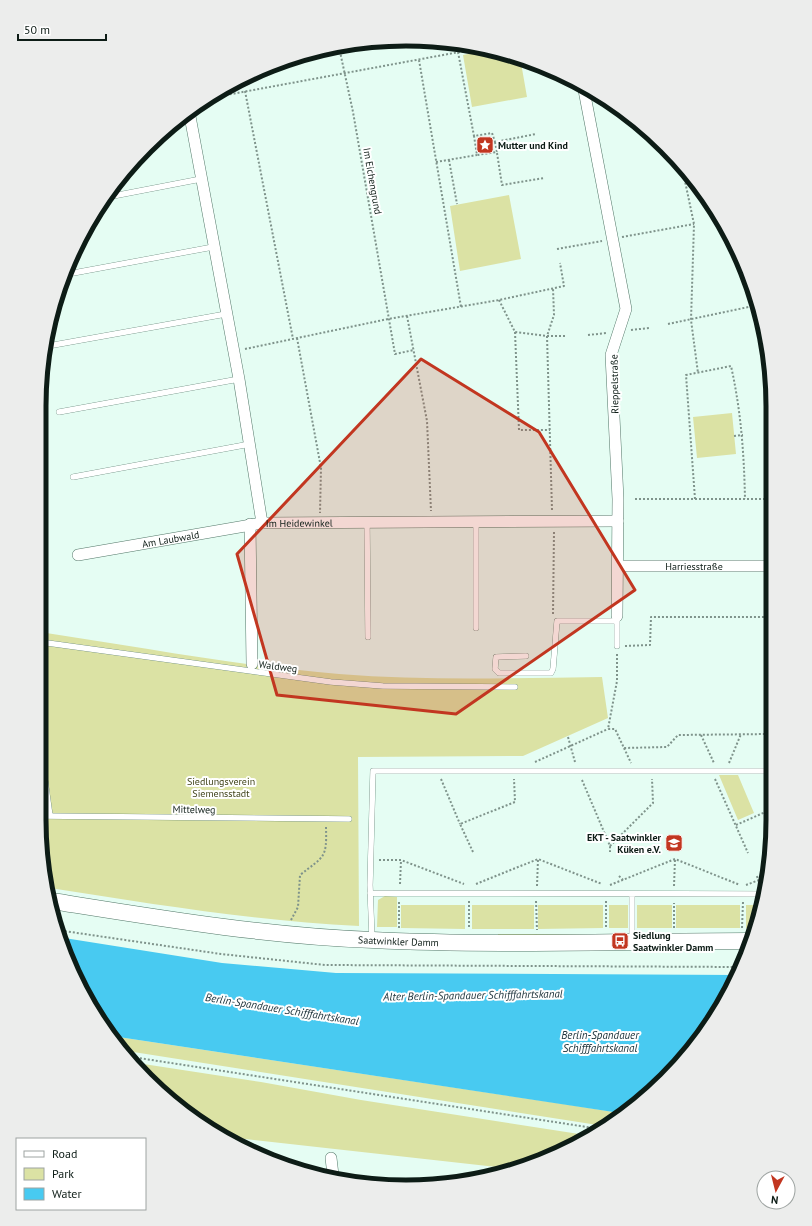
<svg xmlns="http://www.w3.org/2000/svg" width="812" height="1226" viewBox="0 0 812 1226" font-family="'PT Sans',sans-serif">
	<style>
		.green { fill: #dbe2a4 }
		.water { fill: #48caf1 }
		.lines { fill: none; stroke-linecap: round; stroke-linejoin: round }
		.lane-casing { stroke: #527768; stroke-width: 6 }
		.street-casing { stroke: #527768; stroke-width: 12 }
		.secondary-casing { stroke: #527768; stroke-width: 17 }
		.path { stroke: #7f938b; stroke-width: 2; stroke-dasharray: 2 2; stroke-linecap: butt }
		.lane { stroke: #fff; stroke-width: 5.5 }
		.street { stroke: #fff; stroke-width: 11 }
		.secondary { stroke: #fff; stroke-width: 16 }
		.marked { fill: #c23620; fill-opacity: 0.2; stroke: #c23620; stroke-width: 3; stroke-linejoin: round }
		.labels { text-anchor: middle; stroke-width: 4; stroke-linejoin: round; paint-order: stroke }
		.poi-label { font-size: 10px; font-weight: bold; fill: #0d1c16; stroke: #fff; text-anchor: start }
		.street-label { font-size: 10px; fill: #0d1c16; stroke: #fff }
		.park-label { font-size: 10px; fill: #42451c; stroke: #fff }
		.water-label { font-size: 11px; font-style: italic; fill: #20363e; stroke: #fff }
		.rim { fill: none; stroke: #0d1c16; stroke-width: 5 }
	</style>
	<rect width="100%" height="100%" fill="#e5fdf3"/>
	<path class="green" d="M489,50L520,57L527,97L472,107L463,55Z
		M509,195L521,259L460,271L450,206Z
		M732,413L736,454L697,458L693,417Z
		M40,632C140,647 239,666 339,674C426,681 515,678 602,677L608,718L523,756L358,757L359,926C255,921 153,904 50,888L39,820Z
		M719,775H738L754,813L738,820Z
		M385,896L397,897V927H377L378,900Z
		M401,905H465V929L401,928Z
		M472,905H534V929H472Z
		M538,905H603V928L538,929Z
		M609,905H628V928H609Z
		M637,905H672V928H637Z
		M676,905H740V928H676Z
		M746,905H759L752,928H746Z
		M498,934H602V936H498Z
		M112,1036L570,1105L620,1113L604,1126L127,1051Z
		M137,1063L261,1082L361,1100L592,1136L514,1169L228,1137L182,1111Z"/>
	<path class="water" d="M58,937L222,963L336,973L737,975L735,982L682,1062L620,1113L112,1036L101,1024Z"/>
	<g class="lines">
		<defs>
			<path id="lane" d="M108,197L201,179
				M68,274L213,247
				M48,346L226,314
				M59,412L239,379
				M73,477L250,444
				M367,522L368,637
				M476,522V628
				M617,620V646
				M40,642L331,682L383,686L515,687
				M526,656L496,657L495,669L499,673H551L553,669L557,621H617
				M40,744L50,816
				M39,816L349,819
				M370,893L762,894
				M632,894V941
				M372,939L370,885L373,771H770"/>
			<g id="street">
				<path d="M583,85L626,309L611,355L618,499L617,616"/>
				<path d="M189,111L239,379L262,523"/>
				<path d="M250,524L252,664"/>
				<path id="s1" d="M78,555L262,523L618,521"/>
				<path id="s2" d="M618,566H771"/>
				<path d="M331,1158L333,1175"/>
			</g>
			<g id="secondary">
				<path id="s3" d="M52,901C159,918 265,936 373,940C497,946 623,941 748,941"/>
			</g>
		</defs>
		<use href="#lane" class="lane-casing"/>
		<use href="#street" class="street-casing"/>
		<use href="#secondary" class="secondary-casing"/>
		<path class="path" d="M339,47L353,112L395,354L414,350
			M458,52L474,136
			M419,60L461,307
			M245,91L293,339
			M210,98L481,48
			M495,142L497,152L477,155L474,136L492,133L495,142L536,134
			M497,153L502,185L544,178
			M449,160L457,204
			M436,162L477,155
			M682,167L694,224L691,320L698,373
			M622,237L694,224
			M557,249L602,241
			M499,300L515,332L547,336H567
			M407,316L427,421L431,511
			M668,324L758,305
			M631,330L649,328
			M515,332L519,430H550
			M588,335L607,333
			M297,338L321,468L320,513
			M245,349L388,319L499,300L564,286L560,263
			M734,436L743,435
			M635,499H772
			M695,499L686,375L731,366C741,411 744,453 745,499
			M552,510L547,336L554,315L553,288
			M766,577V633H771
			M553,614L554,532
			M625,646L650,645L651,617H767
			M617,654V681L608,729H615L624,748L667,747L678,735L770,734
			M701,735L714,763
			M766,735L770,744
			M568,737L575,762
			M624,748L631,763
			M535,762L608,729
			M729,763L741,734
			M441,779L460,824
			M715,779L748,853
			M582,780L610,846V852
			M736,825L770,810
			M610,846L653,803L652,779
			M473,852L460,824L515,802L514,779
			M379,860H401L464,884
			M619,876L623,880
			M757,876L758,880
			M400,884L401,860
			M476,884L538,859L602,884
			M610,885L675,859L740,885
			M746,885L767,877
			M537,886L538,859
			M674,886L675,859
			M469,901V929
			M536,901L537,930
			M606,901V929
			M291,920L298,907L300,875C324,856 327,859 326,827
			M399,928V901
			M674,928V903
			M742,928L743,902
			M57,930L221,954L325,965L740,967
			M132,1057L600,1129"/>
		<use href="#lane" class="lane"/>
		<use href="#street" class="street"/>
		<use href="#secondary" class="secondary"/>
	</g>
	<path class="marked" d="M421,359L539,432L635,590L456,714L277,695L237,554Z"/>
	<defs>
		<symbol id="sight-square" viewBox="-11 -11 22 22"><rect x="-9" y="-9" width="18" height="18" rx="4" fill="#c23620" stroke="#fff"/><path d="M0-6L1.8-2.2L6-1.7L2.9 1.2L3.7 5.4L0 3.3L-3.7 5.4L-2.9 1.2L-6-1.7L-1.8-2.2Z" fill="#fff"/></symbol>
		<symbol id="school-square" viewBox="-11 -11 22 22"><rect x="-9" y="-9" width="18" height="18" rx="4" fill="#c23620" stroke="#fff"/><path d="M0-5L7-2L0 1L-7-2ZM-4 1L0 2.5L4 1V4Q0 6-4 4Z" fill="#fff"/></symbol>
		<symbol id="bus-square" viewBox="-11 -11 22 22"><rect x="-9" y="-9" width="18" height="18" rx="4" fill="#c23620" stroke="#fff"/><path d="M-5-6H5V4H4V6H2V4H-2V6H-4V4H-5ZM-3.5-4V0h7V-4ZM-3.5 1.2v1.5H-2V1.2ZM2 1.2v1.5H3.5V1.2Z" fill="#fff"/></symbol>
	</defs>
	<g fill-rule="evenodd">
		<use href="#sight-square" x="475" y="135" width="20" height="20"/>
		<use href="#school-square" x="664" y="833" width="20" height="20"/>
		<use href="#bus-square" x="610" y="931" width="20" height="20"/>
	</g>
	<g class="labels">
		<g class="poi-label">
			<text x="498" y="149">Mutter und Kind</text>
			<text x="661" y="841" text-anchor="end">EKT - Saatwinkler<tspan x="661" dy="12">Küken e.V.</tspan></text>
			<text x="633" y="939">Siedlung<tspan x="633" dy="12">Saatwinkler Damm</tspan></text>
		</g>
		<g class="street-label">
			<text transform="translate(373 181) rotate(80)" y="4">Im Eichengrund</text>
			<text transform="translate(614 384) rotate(-91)" y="4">Rieppelstraße</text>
			<text dy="4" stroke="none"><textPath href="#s1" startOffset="224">Im Heidewinkel</textPath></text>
			<text dy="4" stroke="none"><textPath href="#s1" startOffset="94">Am Laubwald</textPath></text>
			<text dy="4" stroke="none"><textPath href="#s2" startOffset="76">Harriesstraße</textPath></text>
			<text transform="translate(278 666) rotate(7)" y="4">Waldweg</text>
			<text transform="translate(194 809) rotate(1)" y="4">Mittelweg</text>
			<text dy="4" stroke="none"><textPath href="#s3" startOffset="349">Saatwinkler Damm</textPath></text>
		</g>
		<g class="park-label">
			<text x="221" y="785">Siedlungsverein<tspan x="221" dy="12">Siemensstadt</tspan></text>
		</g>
		<g class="water-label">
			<text transform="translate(473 995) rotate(-1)" y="4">Alter Berlin-Spandauer Schifffahrtskanal</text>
			<text transform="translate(282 1009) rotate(9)" y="4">Berlin-Spandauer Schifffahrtskanal</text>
			<text x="600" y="1039">Berlin-Spandauer<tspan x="600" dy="13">Schifffahrtskanal</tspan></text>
		</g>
	</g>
	<path d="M0 0H812V1226H0ZM406 46H406A360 360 0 0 1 766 406V820A360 360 0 0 1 406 1180H406A360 360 0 0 1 46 820V406A360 360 0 0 1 406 46Z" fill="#ecedec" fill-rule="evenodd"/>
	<path class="rim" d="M406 46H406A360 360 0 0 1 766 406V820A360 360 0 0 1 406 1180H406A360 360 0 0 1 46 820V406A360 360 0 0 1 406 46Z"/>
	<rect x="16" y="1138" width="130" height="72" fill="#ffffff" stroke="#9ea4a2"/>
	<rect x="24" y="1151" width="20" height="6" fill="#ffffff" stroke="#9ea4a2"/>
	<text x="52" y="1158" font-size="12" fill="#0d1c16">Road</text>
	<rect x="24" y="1168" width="20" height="12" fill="#dbe2a4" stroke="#9ea4a2"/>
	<text x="52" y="1178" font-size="12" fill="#0d1c16">Park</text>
	<rect x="24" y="1188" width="20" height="12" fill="#48caf1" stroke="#9ea4a2"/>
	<text x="52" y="1198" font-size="12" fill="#0d1c16">Water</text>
	<g transform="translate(776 1190) rotate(187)"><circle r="19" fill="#ffffff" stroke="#9ea4a2"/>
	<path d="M0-3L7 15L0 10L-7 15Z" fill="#c23620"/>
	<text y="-6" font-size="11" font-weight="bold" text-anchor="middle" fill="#0d1c16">N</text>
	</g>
	<path d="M18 34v6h88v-6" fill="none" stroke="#0d1c16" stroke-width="2"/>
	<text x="24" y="34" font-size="12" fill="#0d1c16" stroke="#ffffff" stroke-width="3" paint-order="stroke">50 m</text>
</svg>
